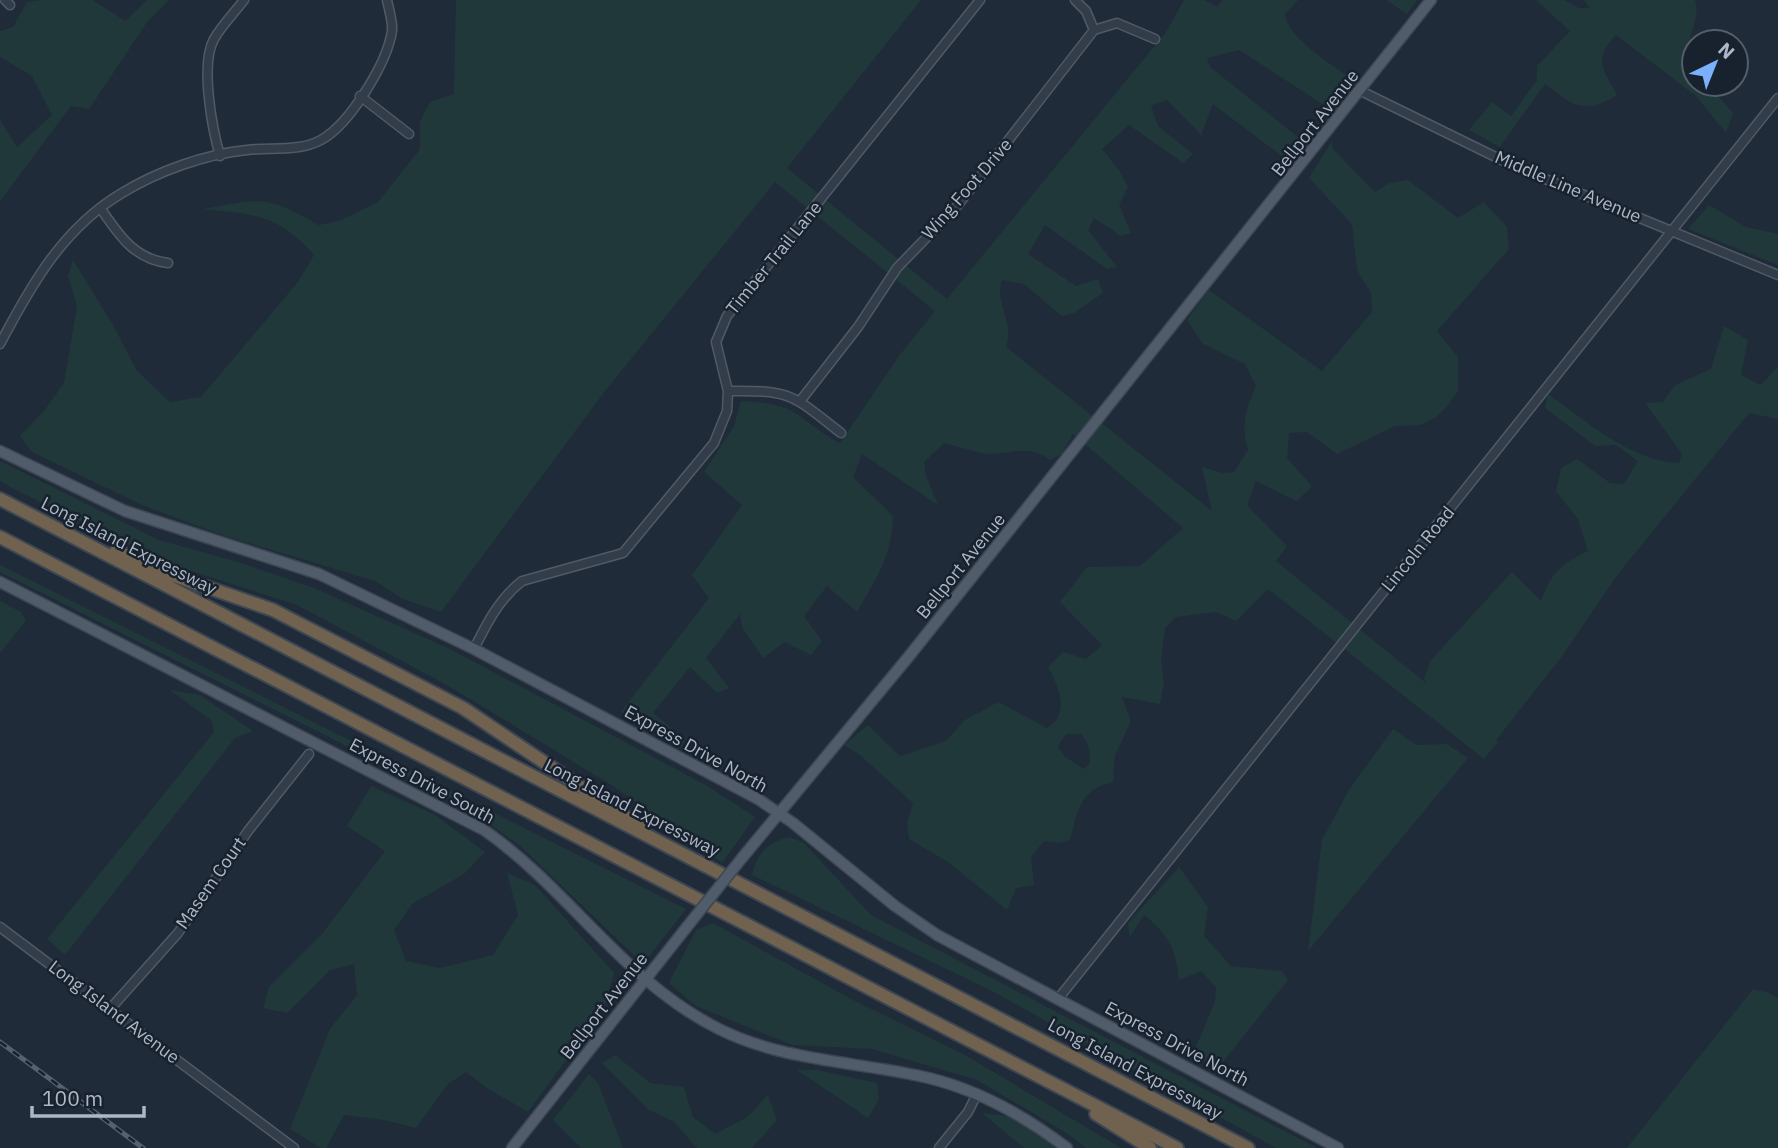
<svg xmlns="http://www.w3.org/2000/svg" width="1778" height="1148" viewBox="0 0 1778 1148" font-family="'IBM Plex Sans',sans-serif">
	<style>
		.green { fill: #21383a; fill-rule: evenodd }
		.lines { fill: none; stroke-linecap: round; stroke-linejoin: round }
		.minor-casing { stroke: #505a67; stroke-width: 11 }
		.major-casing { stroke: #3c4653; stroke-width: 13 }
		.highway-casing { stroke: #3d4754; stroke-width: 16 }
		.minor { stroke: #333d49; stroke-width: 8 }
		.major { stroke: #515c6a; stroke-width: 10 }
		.highway { stroke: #70624f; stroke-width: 12 }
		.rail-casing { stroke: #546171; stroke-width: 5 }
		.rail { stroke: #18222e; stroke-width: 2.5; stroke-dasharray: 8; stroke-linecap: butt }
		.major-bridge-casing { stroke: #3c4653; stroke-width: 13; stroke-linecap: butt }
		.major-bridge { stroke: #515c6a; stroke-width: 10 }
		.labels { text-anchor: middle; stroke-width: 5; stroke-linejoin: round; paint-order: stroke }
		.street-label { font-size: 18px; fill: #adb7c6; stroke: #18222e }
	</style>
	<rect width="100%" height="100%" fill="#1f2b39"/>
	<path class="green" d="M42,0H93L125,21L147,0H169L147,22L89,109L71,106L0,201V120L17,147L52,115L32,76L0,57V31L13,27L27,2Z
		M456,0H921L787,168L947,299L1166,32L1184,0H1204L1217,7L1223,0H1298L1285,14C1286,38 1338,68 1357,83L1335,112L1239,50L1207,58L1210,67L1309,146L1291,163L1213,104L1201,135L1167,100L1151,106L1158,126L1193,154L1183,163L1129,125L1102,149L1119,170L1128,187L1119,205L1131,233L1121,236L1094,218L1088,230L1117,267L1107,269L1045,225L1028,254L1076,286L1098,279L1103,293L1074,313L1062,316L1024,284L1002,280C994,303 1015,323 1006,347L1212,511L1202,467L1223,473L1234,472L1248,450C1241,425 1245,410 1256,386L1245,364L1203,344L1187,320L1209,290L1322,371L1372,312L1371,293L1357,270L1352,224L1309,178L1332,141L1333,149L1375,192L1390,183L1408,180L1458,218L1484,202L1507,227L1509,249L1437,331L1458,357V390L1447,407L1436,417L1420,425L1395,426L1337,454L1307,432L1289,433L1287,458L1312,486L1297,501L1256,481L1247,505L1287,546L1276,561L1427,684L1424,679L1430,661L1512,572L1541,601C1553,571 1559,565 1588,551L1578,519L1556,491L1561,468L1577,459L1610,483L1624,484L1638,461L1616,445L1595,446L1545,408L1548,394C1587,421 1630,461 1679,463L1682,454L1645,403L1663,402L1675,385L1711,369L1724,326L1748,340L1741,375L1761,385L1778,366V419L1749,413L1618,574L1560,659L1496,740L1498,742L1484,759L1268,589L1236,621L1216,612L1176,617L1165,628L1161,661L1164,683L1160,704L1122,697L1131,721L1115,755L1113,782C1079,790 1078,811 1070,840L1059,843L1044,841L1031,857L1034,885L1016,888L1007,910L948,862L909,839L907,823L913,803L860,755L844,745L868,725L900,756L946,741L965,720L998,702L1047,728C1071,713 1059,688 1048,667L1063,652L1086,659L1102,645L1060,602L1087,567L1140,566L1183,528L1073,434L1062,454L1050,460C1024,441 1008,458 981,453C969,450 957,446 944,443L924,462L926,476L938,505L862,454L853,477L893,516C893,554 875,581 857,612L827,586L804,616L822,641L811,655L785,642L763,658L742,627L740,614L706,658L729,688L717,693L690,667L653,713L685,739L682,747L621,712L709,598L692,575L742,505L704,472L734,426L741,401C757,402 778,403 792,411C809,421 821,434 840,443L899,356L935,311L775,182L605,391L441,612L403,599L375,581L225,536L144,506L32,452L20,436L44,411L64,383L77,306L68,276L73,260L113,325L137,371L170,402L201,397L298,282L314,255C279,215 254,214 203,209C263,198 265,195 319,225L339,221L378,202L420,149V122L430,102L454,94ZM1066,734H1081C1089,743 1090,750 1090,763L1084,769L1064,756L1058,746Z
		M1386,0H1417L1407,14Z
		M1536,0H1564L1579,8H1590L1584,0H1695C1703,23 1676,49 1694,70V84H1707L1733,113L1726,133L1696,96L1616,35C1593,59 1602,68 1617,95C1585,116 1572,105 1545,84L1500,147L1469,130L1492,102L1511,116L1537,80V66L1570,31Z
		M1709,205L1746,227L1778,234V265L1688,229Z
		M0,461L159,540L241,563L314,588L450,649L704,784L755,817L722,863L613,786L447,685L297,605L169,564L10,487L0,481Z
		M0,565L686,909L643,964L518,844L454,800L0,572Z
		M0,601L21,612L26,620L0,653Z
		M170,690L200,695L253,731L235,738L65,955L47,939L214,732L212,721Z
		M1393,729L1416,745L1447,744L1468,758L1308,951L1322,840L1349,790Z
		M371,786L435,815L485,852L464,874L412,904L394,930L406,961L440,968L493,955L518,915L507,873L535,885L614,973L604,1008L528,1112L487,1088L466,1072L448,1084L416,1128L384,1120L344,1115L326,1148H321L290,1129L330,1029L357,995L354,964L330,970L287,1013L263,1008L269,987L322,934L385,851L347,826Z
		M790,837L804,843L871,915L1317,1148H1276L990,990L752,875C757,853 768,842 790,837Z
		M1179,867L1208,907L1204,936L1231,966L1282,971L1288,980L1215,1072L1194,1051L1215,1002L1216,987L1201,971L1179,980C1176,949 1168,934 1144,915L1130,937L1128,923Z
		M713,923L857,1002L965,1055L1121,1148H1086L1065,1132L977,1080L872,1049L792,1045L696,1006L669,983L696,930Z
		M1753,989L1769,993L1778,999V1148H1627Z
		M615,1055L650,1083L684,1087L693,1117L715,1134L746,1118L768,1095L777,1120L752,1148H697L673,1121L649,1110L602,1063Z
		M797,1070H817L877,1083L879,1099L868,1118Z
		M589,1074L598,1083L623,1148H581L553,1120Z
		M982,1113L1011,1116L1056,1148H1024Z"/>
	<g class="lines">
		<defs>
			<path id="minor" d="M5,0L10,5
				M1075,0L1086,11L1094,30
				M1361,91L1516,167L1778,275
				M360,96L409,134
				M220,156C212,128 200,64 214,39C222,25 235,12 244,0
				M101,209C119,235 134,259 168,263
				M0,344C31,285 63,228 122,193C158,171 206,154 247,150C271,147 299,152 321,140C350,124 387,63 392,31C393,22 389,10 387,0
				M728,391C793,390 792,395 841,433
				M801,400L858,327L897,268L958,205L1094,30L1117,23L1155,39
				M474,649C487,623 499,599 522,581L623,553L714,443L727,411L728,391L716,342L727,316L980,0
				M0,927L294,1148
				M1058,999L1778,98
				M110,1009L178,933L248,831L309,754
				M939,1148L968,1112L977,1094"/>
			<path id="major" d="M0,451L125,511L319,574L474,649L758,799L793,823L895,906L937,935L1338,1148
				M0,582L484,830C569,889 624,982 719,1029C781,1060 848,1061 915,1075C972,1086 1021,1113 1067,1148
				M742,858L910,655L1431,0
				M512,1148L690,923"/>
			<path id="highway" d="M0,499L1248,1148
				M0,537L1177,1148
				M116,551L169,574L273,610L463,708L639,826
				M1096,1114L1150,1148"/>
		</defs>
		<use href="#minor" class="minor-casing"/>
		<use href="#major" class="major-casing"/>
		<use href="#highway" class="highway-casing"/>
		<use href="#minor" class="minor"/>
		<use href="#major" class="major"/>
		<use href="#highway" class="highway"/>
		<defs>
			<path id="rail" d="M0,1042L143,1148"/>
		</defs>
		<use href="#rail" class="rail-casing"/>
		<use href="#rail" class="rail"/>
		<defs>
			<path id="major-bridge" d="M690,923L742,858"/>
		</defs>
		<use href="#major-bridge" class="major-bridge-casing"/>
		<use href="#major-bridge" class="major-bridge"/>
	</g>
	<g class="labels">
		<g class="street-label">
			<text transform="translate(1315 123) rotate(-52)" y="6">Bellport Avenue</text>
			<text transform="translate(1568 187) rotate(23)" y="6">Middle Line Avenue</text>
			<text transform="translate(967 189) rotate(-49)" y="6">Wing Foot Drive</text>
			<text transform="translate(774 258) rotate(-51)" y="6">Timber Trail Lane</text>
			<text transform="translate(129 546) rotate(27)" y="6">Long Island Expressway</text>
			<text transform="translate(1418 549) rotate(-51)" y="6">Lincoln Road</text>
			<text transform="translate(961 566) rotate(-51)" y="6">Bellport Avenue</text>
			<text transform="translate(696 749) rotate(29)" y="6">Express Drive North</text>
			<text transform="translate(422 781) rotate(28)" y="6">Express Drive South</text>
			<text transform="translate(632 808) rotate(27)" y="6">Long Island Expressway</text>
			<text transform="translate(211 883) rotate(-55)" y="6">Masem Court</text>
			<text transform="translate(604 1006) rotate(-52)" y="6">Bellport Avenue</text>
			<text transform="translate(114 1012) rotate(37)" y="6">Long Island Avenue</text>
			<text transform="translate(1177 1044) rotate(28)" y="6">Express Drive North</text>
			<text transform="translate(1135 1069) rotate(28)" y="6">Long Island Expressway</text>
		</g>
	</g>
	<g transform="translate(1715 63) rotate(43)"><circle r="33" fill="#18222e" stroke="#545e6b" stroke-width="2"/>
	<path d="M0-5L12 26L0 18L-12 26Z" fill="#7bb0fd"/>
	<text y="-10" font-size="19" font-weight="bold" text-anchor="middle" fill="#adb7c6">N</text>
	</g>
	<path d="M32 1106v10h112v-10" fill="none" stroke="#adb7c6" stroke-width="3.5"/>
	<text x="42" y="1106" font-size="21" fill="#adb7c6" stroke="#18222e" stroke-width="5" paint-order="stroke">100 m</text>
</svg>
